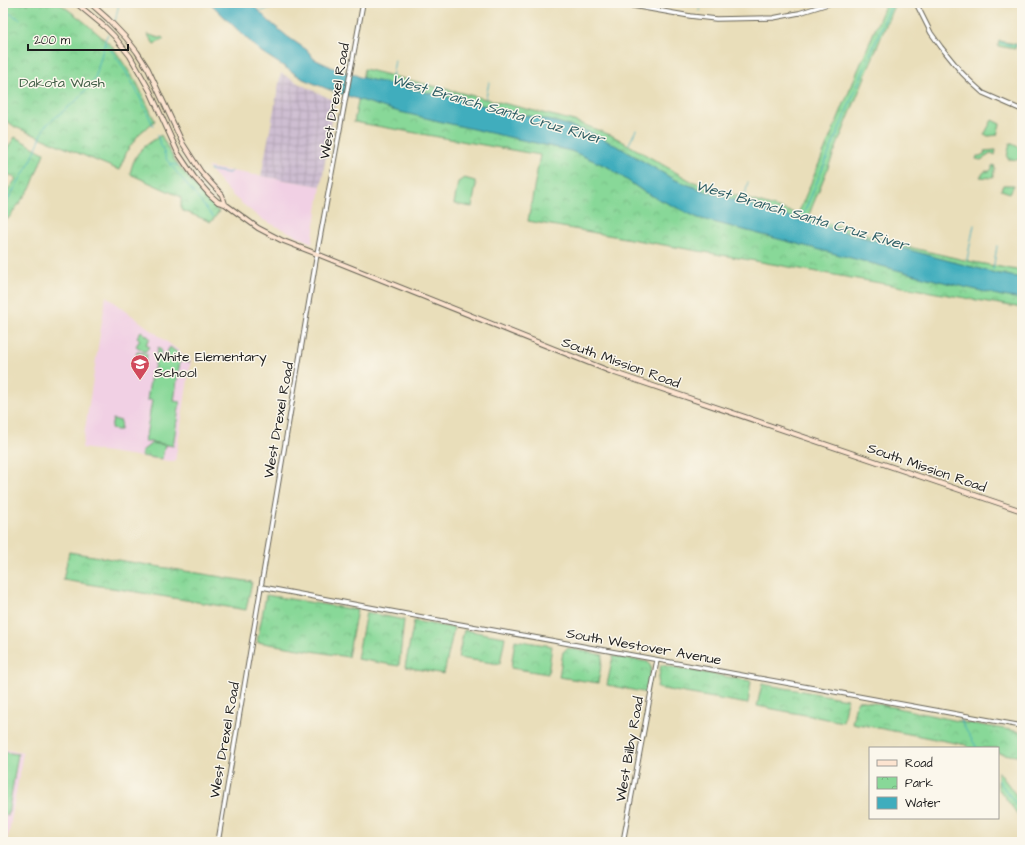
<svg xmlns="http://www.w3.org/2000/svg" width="1025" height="845" viewBox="0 0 1025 845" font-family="'Architects Daughter',sans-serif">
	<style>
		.built { fill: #f1d0e4 }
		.industrial { fill: url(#industrial-grid) }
		.grass { fill: #88d898; stroke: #527a5a }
		.park { fill: url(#park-crowns); stroke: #527a5a }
		.water { fill: #3fadbd; stroke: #2e646c }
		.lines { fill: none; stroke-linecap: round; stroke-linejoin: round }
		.stream { stroke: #3fadbd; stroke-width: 1 }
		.tertiary-casing { stroke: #646053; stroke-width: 5.5 }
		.secondary-casing { stroke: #646053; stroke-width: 6 }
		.tertiary { stroke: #fff; stroke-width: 3.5 }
		.secondary { stroke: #fde4d0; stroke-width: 4 }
		.labels { text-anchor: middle; stroke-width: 3; stroke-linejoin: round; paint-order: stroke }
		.park-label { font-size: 14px; fill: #425e47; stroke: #fbf7ec }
		.street-label { font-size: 14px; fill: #1c1c1c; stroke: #fbf7ec }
		.poi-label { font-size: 14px; fill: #1c1c1c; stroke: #fbf7ec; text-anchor: start }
		.water-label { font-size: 15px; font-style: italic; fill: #2c5d64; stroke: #fbf7ec }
	</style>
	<defs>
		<pattern id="industrial-grid" width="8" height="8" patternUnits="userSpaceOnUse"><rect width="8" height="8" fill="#cebed1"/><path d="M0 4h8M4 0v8" fill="none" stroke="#b0a3b3"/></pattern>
		<pattern id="park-crowns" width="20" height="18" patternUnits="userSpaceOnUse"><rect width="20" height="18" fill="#88d898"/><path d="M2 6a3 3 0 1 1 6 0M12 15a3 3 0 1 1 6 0" fill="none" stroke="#75b982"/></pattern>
	</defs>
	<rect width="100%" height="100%" fill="#fbf7ec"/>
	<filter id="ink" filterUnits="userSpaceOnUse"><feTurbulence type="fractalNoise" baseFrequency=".025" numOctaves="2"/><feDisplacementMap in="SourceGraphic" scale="8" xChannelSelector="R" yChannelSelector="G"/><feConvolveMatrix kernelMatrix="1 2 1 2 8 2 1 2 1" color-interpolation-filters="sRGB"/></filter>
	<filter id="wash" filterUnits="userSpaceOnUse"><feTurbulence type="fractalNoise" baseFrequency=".012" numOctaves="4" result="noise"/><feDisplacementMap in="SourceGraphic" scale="16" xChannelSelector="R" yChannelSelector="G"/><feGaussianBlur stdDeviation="0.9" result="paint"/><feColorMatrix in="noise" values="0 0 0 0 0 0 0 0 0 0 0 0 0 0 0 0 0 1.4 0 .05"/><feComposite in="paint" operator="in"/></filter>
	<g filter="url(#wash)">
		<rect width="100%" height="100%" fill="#e9deba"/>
		<path class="built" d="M207,167L321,186L312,243L261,219L233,196Z
			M106,296L191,360L175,462L82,448Z
			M3,749L23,753L9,833L6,842H3Z"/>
		<path class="industrial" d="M281,73L298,83L335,101L321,186L261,176Z"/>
		<path class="grass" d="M147,34L159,38L162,37L164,39L154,44Z
			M992,120L1000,124L997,135L989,136L984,135Z
			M1010,143L1022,149V160L1008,159L1007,157Z
			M996,150L995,155L992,153L981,160L976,159L977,156H980L985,153L984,151Z
			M994,165L995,169L994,171L993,178L980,177L985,171C988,172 990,171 992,169V166Z
			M464,178L475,181L476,185L472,207L454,204L458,182Z
			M1003,185H1014L1010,193L1001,190Z
			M141,331L150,338L146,344L149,347L145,352L136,346L140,340L137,337Z
			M158,347L161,349L160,359L166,360L168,350L170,347L190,362L180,361L174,401L180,402L173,446L151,442H145L152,400H147L151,375H153Z
			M113,419L121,421L120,430H115L111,428Z
			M3,752L18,754L8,815L3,814Z"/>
		<path class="park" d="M3,3H59L82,20L112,46L137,83L155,121L140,133L128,149L119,170L15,127L3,118Z
			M886,3H895L808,217L909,247L968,261L1022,271V308L528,221L540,155L354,122L364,69L559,117L574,121L613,136L691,181L721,191L798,214Z
			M999,41L1016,44L1015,49L998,46Z
			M161,135L175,161L197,188L219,212L211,222L181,210V197L130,174C135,151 142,148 161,135Z
			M15,137L44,153L31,187L8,219L3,215V196L16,179L3,171V154Z
			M137,352L147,354L145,366L135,364Z
			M152,443L165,445L162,459L141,456L142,451Z
			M69,552L252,582L246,610L63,580Z
			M266,595L357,610L348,657L257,642Z
			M366,612L404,620L399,666L357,659Z
			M414,621L454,628L444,674L405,667Z
			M464,630L505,637L500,664L458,658Z
			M515,640L552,646L548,674L511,668Z
			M567,648L603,655L598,683L559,677L563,652Z
			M613,656L648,662L651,667L647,693L607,685Z
			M661,665L751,681L748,704L657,688Z
			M762,684L847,699L843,722L757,706Z
			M860,700L963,722L1022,732V757L998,753V748H969L966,745L852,723L856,703Z
			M998,771L1022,803V820L998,788Z"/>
		<path class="water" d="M210,3H251L270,22L288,37L307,50L314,59L340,71L356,75L359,77L368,79L560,123L592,133L624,150L673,179L705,191L790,217L942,259L995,273L1022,278V299L1002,296L935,280L698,218L644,192L608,167L571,151L540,144L455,125L392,110L335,92L303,79L260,51L243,35Z"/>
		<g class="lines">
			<path class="stream" d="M3,10L20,19
				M699,11L701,3
				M260,12L282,3
				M114,22L116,18L119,3
				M105,43C127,68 139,95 153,125
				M1000,43L1017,46
				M392,78L395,60
				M486,98L489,82
				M157,135L167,160L213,217
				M629,144L636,130
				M171,164L178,166
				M210,170L229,173L231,171
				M745,196L748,182
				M3,208L32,159L45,126L77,100L95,79L106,38L108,34
				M801,220L892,3
				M967,260L974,225
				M993,270L997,246
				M960,719L966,730L977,748
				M998,780L1022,812"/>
		</g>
	</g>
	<g filter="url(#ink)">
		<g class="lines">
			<defs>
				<path id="tertiary" d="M616,3L690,16L716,19L773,18L799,13L831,3
					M916,3L931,33L941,47L962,73L972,83L983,93L1022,110
					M262,587L459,624L560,642L1022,726
					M218,842L317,254L363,3
					M623,842L657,660"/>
				<path id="secondary" d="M76,3L105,27L114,36L130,56L150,91L178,153L194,177L209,194L218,202L225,204
					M90,3L108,19L126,38L137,52L148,69L183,144L201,172L222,195L225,204L258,228L281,240L317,254L612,372L1022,511"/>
			</defs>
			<use href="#tertiary" class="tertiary-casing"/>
			<use href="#secondary" class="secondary-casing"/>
			<use href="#tertiary" class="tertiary"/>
			<use href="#secondary" class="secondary"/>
		</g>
	</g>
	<defs>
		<symbol id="school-pin" viewBox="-11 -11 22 30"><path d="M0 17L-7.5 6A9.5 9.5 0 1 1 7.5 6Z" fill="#d1495b" stroke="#fbf7ec"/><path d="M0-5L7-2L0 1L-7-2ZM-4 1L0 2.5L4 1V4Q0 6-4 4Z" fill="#fff"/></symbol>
	</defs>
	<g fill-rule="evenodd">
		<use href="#school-pin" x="129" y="353" width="22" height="30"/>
	</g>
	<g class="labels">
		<g class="park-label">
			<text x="62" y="87">Dakota Wash</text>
		</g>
		<g class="street-label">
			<text transform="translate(334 101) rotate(-80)" y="5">West Drexel Road</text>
			<text transform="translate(621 362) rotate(20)" y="5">South Mission Road</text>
			<text transform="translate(278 420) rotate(-80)" y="5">West Drexel Road</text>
			<text transform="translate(927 467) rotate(19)" y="5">South Mission Road</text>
			<text transform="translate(644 646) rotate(10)" y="5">South Westover Avenue</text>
			<text transform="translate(224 740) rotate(-80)" y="5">West Drexel Road</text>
			<text transform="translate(629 749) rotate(-80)" y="5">West Bilby Road</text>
		</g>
		<g class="poi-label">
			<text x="154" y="361">White Elementary<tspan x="154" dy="16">School</tspan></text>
		</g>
		<g class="water-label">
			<text transform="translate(498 109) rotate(16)" y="5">West Branch Santa Cruz River</text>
			<text transform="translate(802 215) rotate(16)" y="5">West Branch Santa Cruz River</text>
		</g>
	</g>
	<rect width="1025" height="845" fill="none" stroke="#fbf7ec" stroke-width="16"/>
	<rect x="869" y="747" width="130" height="72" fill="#fbf7ec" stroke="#a29f99"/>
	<rect x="877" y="760" width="20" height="6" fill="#fde4d0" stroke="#a29f99"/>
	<text x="905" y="767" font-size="12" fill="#1c1c1c">Road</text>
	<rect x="877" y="777" width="20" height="12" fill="url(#park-crowns)" stroke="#a29f99"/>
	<text x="905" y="787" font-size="12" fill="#1c1c1c">Park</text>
	<rect x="877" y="797" width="20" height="12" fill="#3fadbd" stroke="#a29f99"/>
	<text x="905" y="807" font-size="12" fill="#1c1c1c">Water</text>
	<path d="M28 44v6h100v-6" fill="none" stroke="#1c1c1c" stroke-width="2"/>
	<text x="34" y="44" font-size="12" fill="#1c1c1c" stroke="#fbf7ec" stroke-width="3" paint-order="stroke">200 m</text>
</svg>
